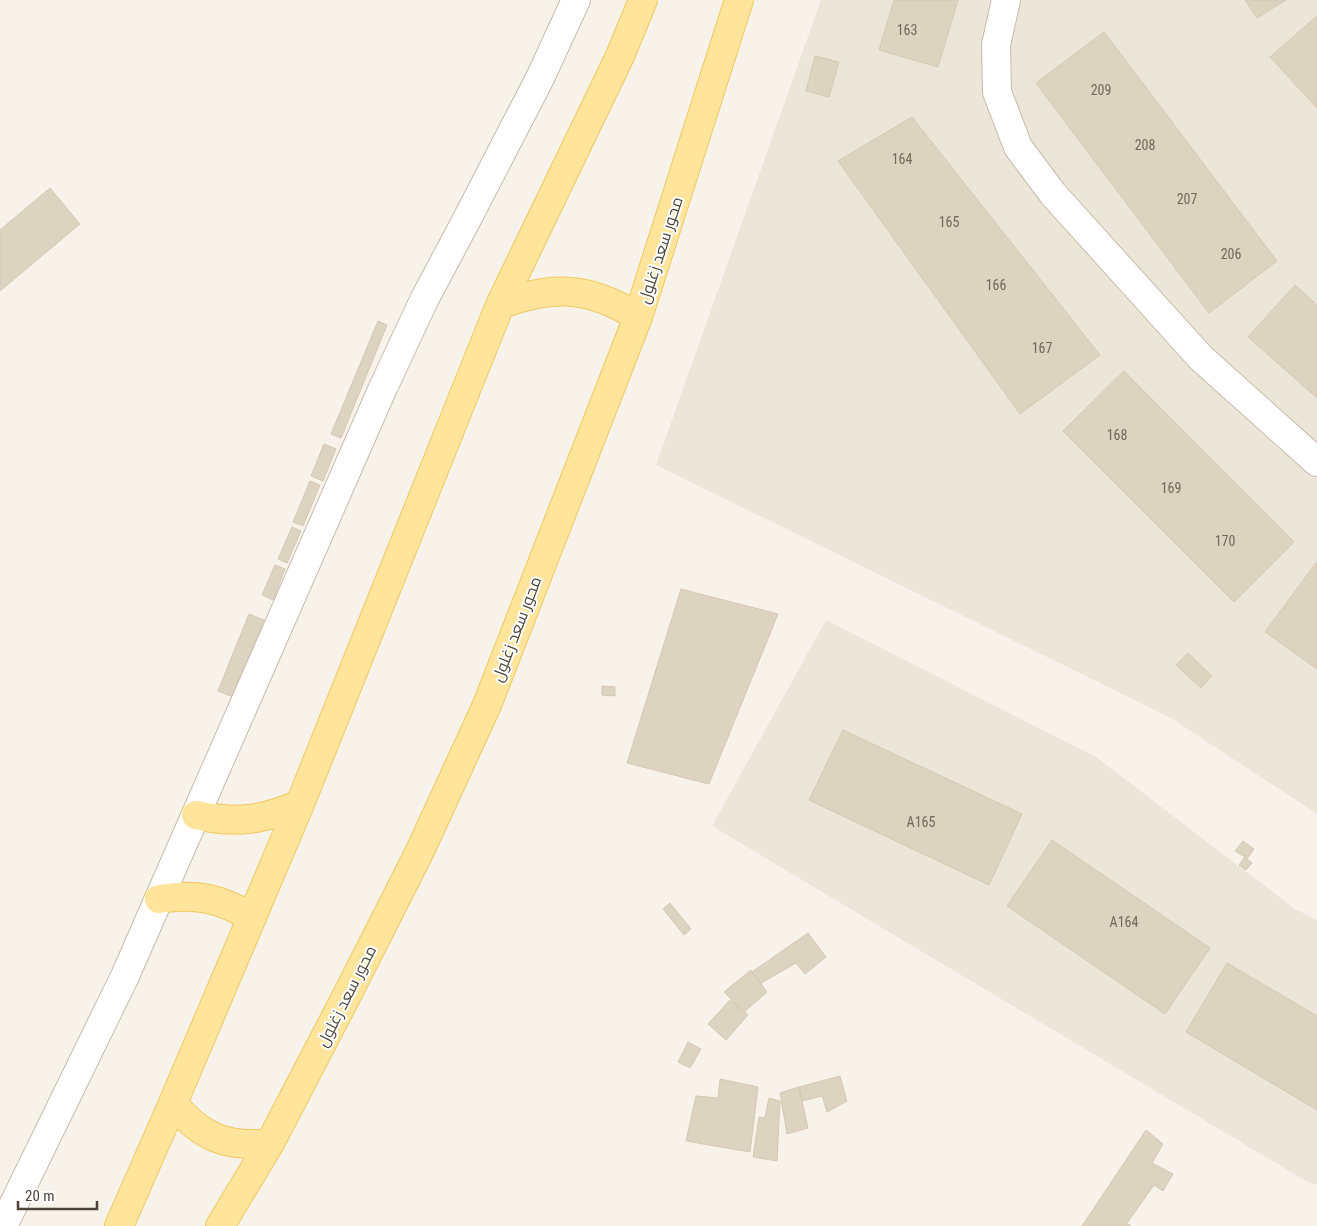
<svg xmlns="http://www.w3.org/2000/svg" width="1317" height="1226" viewBox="0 0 1317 1226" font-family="'Roboto Condensed',Cairo,sans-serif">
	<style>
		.residential { fill: #ebe6d8 }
		.building { fill: #ddd3c1; stroke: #d6c8b1 }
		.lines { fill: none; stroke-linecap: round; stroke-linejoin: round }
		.minor-casing { stroke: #c4bcab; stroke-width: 30 }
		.major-casing { stroke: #f1c85e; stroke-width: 30 }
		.minor { stroke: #fff; stroke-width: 28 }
		.major { stroke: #ffe59b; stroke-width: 28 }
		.labels { text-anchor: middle; stroke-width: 4; stroke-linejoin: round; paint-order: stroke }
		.number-label { font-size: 14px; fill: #70685a }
		.street-label { font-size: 16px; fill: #4c4437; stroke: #fff }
	</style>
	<rect width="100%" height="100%" fill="#f7f3ea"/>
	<path class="residential" d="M821,0H1317V814L1171,718L656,465Z
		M826,620L1096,757L1295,909L1317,920V1185L1306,1181L712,826Z"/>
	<path class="building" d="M894,0H958L938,67L879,50Z
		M1245,0H1286L1257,18Z
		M1317,16V108L1270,57Z
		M1104,32L1277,261L1209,313L1036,83Z
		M815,56L839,62L829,97L806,91Z
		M912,117L1100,355L1020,414L838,161Z
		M50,188L80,224L0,291V230Z
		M1295,285L1317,305V398L1248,337Z
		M378,321L387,325L341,438L331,434Z
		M1124,371L1294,542L1234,602L1063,431Z
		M324,444L336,449L323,481L311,476Z
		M310,481L320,485L303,526L293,522Z
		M292,527L301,531L287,563L278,559Z
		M1316,563L1317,564V669L1265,632Z
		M275,565L285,569L273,600L262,595Z
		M681,589L778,614L709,784L627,763Z
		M249,614L264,620L233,697L218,691Z
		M1188,653L1212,676L1201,688L1176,665Z
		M602,686L615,687V696L602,695Z
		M843,730L1022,814L989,885L809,800Z
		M1052,840L1210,948L1165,1014L1007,906Z
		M1243,841L1254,849L1247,859L1252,863L1246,870L1239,865L1245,857L1235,851Z
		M670,903L691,929L684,935L663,909Z
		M808,933L826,957L805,974L796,963L761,983L752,972Z
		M1227,963L1317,1016V1110L1186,1032Z
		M751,970L767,992L744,1012L724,992Z
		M730,1000L748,1015L726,1040L708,1024Z
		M688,1042L701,1049L690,1068L678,1062Z
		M840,1076L847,1101L827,1112L822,1096L802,1101L799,1087Z
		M720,1079L758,1087L750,1152L686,1141L696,1096L718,1098Z
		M799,1087L808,1128L787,1134L780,1093Z
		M769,1098L780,1101L777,1161L753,1157L759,1117L765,1118Z
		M1146,1130L1163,1144L1152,1163L1173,1174L1163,1191L1154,1185L1127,1223L1131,1226H1082Z"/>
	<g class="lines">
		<defs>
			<path id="minor" d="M1006,0L996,45L997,92L1018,147L1053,194L1201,358L1317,462
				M3,1226L125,976L382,390L424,300L466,221L540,78L576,0"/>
			<path id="major" d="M500,305C552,284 591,287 638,317
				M196,815C236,824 263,820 300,804
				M159,899C195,893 221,898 252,918
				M173,1103C200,1137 227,1148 270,1143
				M119,1226L173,1103L300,804L500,305L620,56L643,0
				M220,1226L270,1143L345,999L419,853L487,705L638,317L739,0"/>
		</defs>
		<use href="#minor" class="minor-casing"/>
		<use href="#major" class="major-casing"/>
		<use href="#minor" class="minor"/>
		<use href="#major" class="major"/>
	</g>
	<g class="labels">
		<g class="number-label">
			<text x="907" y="35">163</text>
			<text x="1101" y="95">209</text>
			<text x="1145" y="150">208</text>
			<text x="902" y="164">164</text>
			<text x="1187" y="204">207</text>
			<text x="949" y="227">165</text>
			<text x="1231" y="259">206</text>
			<text x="996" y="290">166</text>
			<text x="1042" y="353">167</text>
			<text x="1117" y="440">168</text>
			<text x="1171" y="493">169</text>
			<text x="1225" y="546">170</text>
			<text x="921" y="827">A165</text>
			<text x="1124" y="927">A164</text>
		</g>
		<g class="street-label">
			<text transform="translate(660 250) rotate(-72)" y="6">محور سعد زغلول</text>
			<text transform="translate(516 629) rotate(-69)" y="6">محور سعد زغلول</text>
			<text transform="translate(346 996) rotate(-63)" y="6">محور سعد زغلول</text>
		</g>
	</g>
	<path d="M18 1201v8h79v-8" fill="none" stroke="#4c4437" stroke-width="2.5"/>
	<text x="25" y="1201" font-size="15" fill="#4c4437" stroke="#ffffff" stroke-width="4" paint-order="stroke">20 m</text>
</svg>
